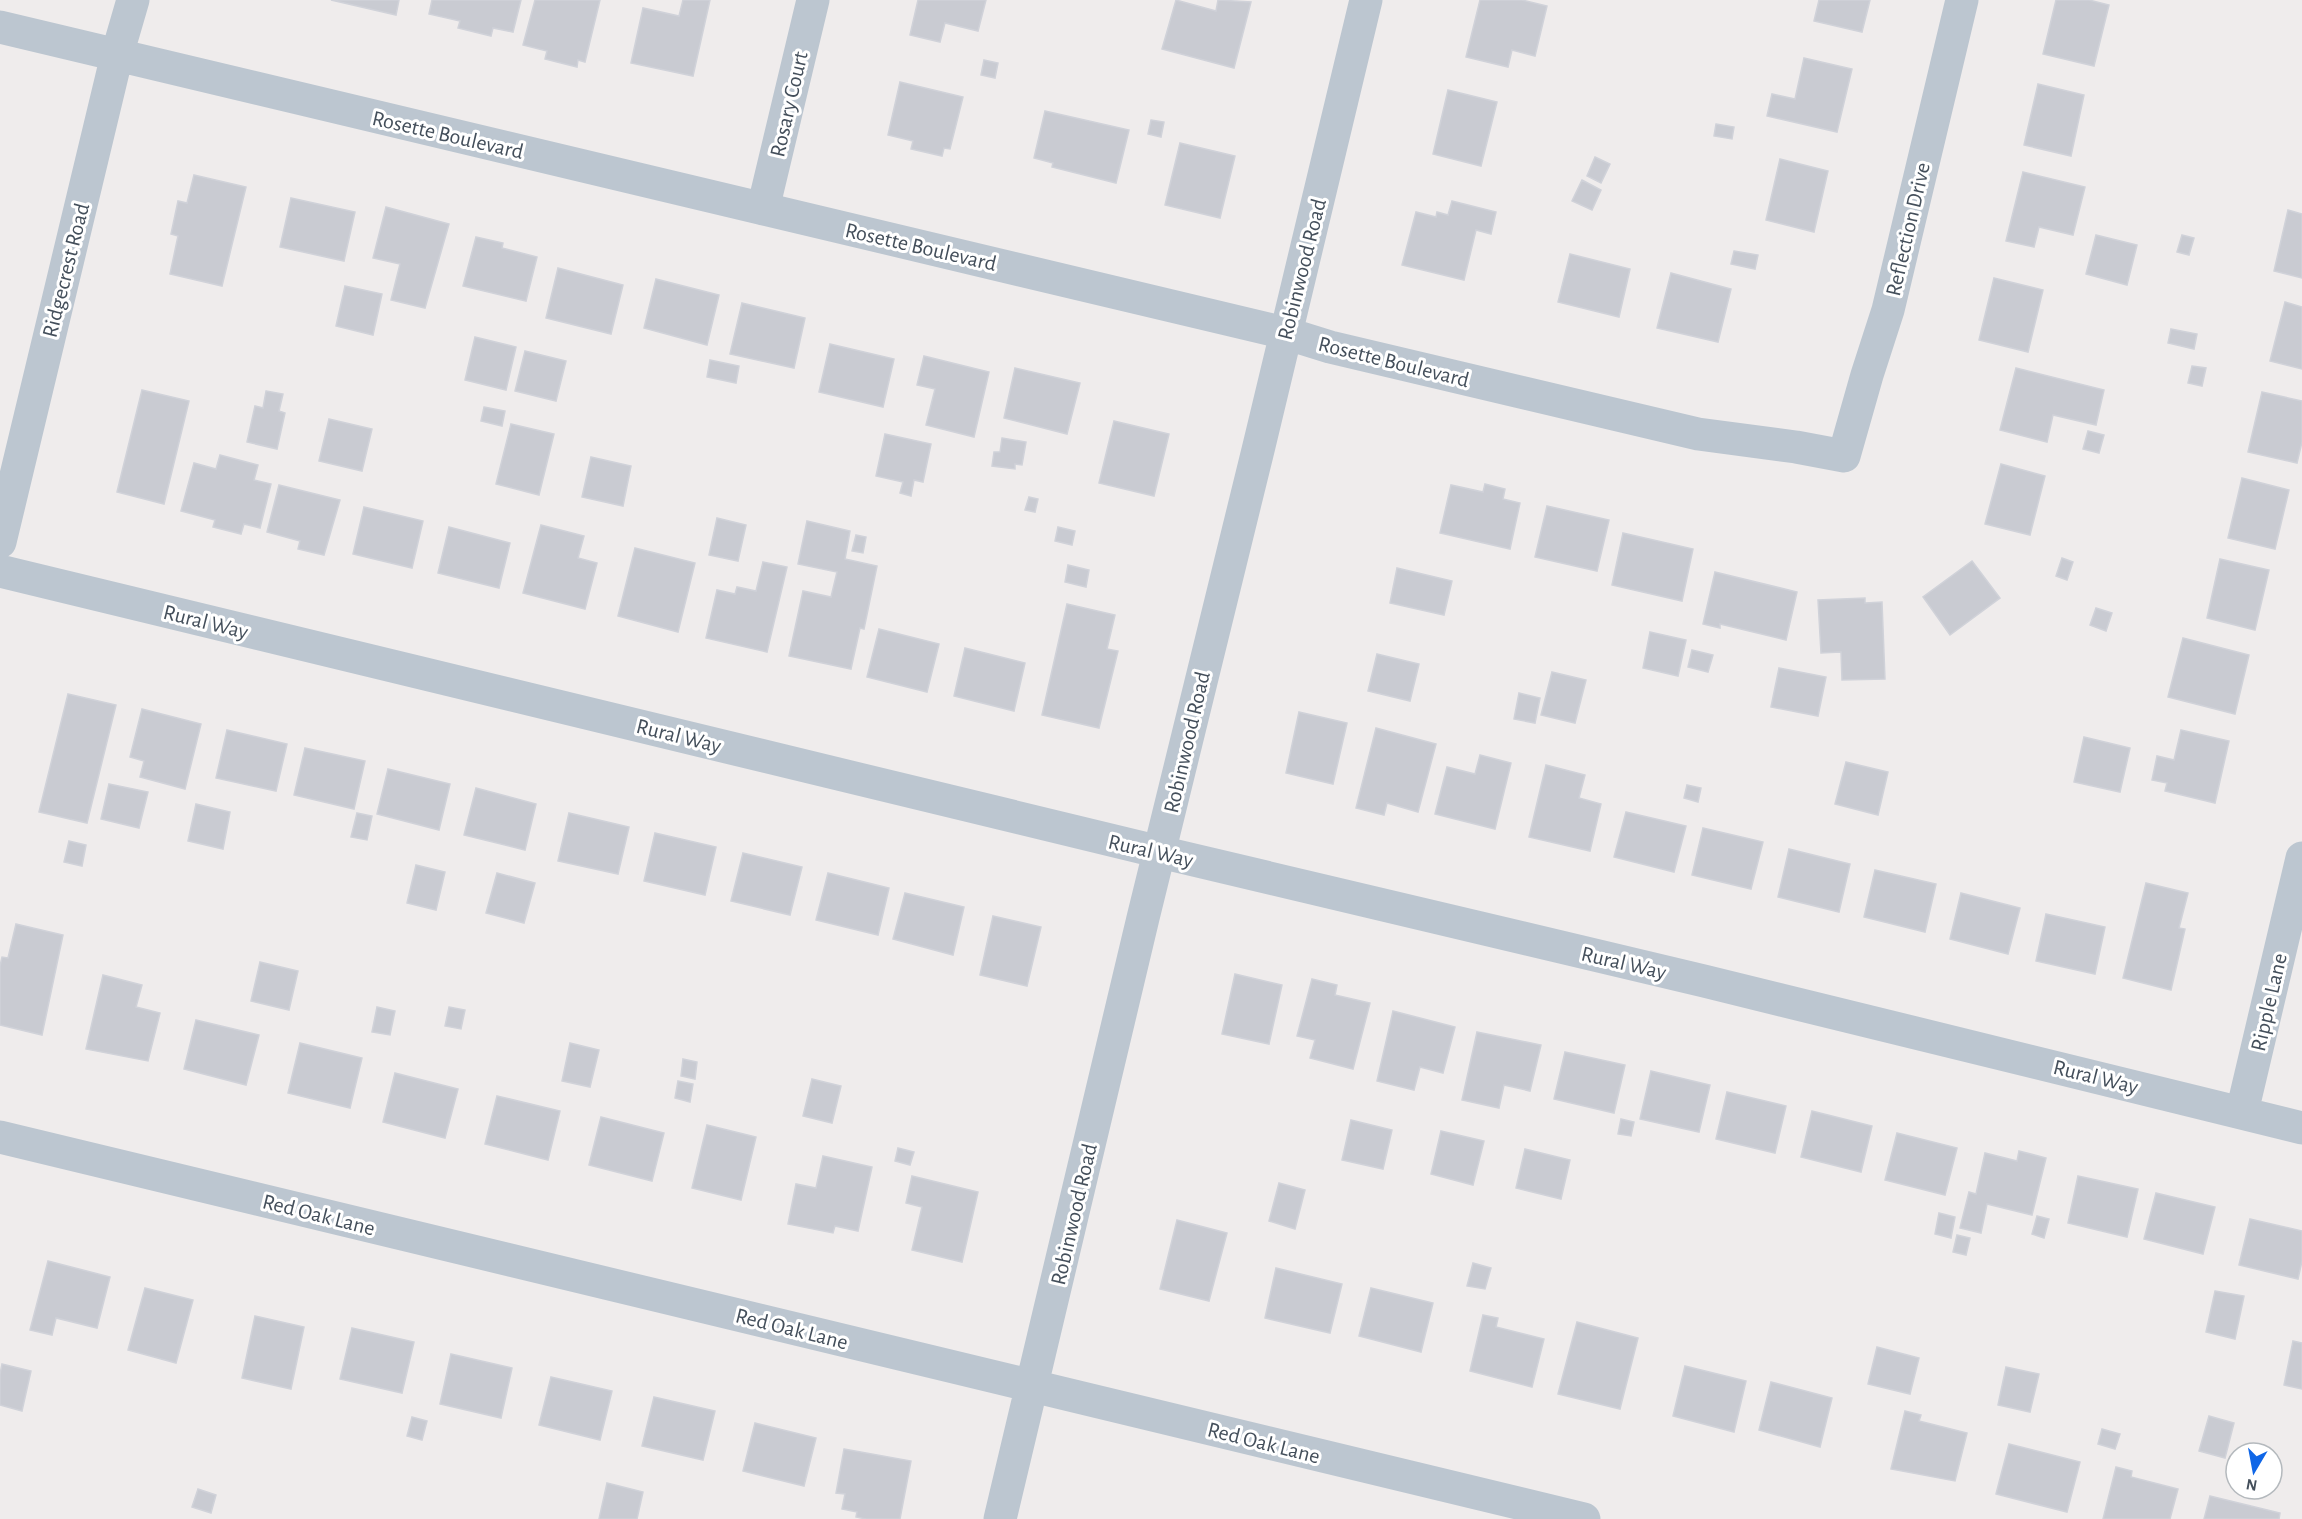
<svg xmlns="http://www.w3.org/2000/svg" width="2302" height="1519" viewBox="0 0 2302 1519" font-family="'Alegreya Sans',sans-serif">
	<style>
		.building { fill: #c9cbd2; stroke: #d0d2d9; stroke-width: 1.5 }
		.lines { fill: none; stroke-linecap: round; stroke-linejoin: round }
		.minor { stroke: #bcc6d0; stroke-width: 33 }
		.labels { text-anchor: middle; stroke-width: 6; stroke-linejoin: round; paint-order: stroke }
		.street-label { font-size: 22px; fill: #444f5b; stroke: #fff }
	</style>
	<rect width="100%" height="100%" fill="#efecec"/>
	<path class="building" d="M331,0H399L396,15Z
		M432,0H521L513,32L493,28L491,36L458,28L460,21L429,14Z
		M535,0H600L585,62L578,60L577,67L545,59L547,51L523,45Z
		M683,0H710L693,76L631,63L643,8L679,16Z
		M918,0H986L978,31L945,23L940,42L910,35Z
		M1176,0L1216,11L1218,0L1251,2L1234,68L1162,49Z
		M1480,0H1522L1547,6L1535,56L1512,50L1508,67L1466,57Z
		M1819,0H1870L1862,32L1814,21Z
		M2056,0H2089L2109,5L2094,66L2043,54Z
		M1804,58L1852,69L1837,132L1767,116L1772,94L1795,99Z
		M984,60L998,63L995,78L981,75Z
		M900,82L963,97L950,149L944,148L942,156L911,149L913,141L888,135Z
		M2038,84L2084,95L2071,156L2024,145Z
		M1448,90L1497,102L1481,166L1433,154Z
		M1045,111L1129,130L1116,183L1052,167L1053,163L1034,158Z
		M1151,120L1164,122L1161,137L1148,134Z
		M1716,124L1734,127L1732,139L1714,136Z
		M1180,143L1235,156L1220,218L1165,205Z
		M1595,157L1610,164L1601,183L1587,176Z
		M1780,159L1828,171L1814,232L1766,220Z
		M2023,172L2085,187L2073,235L2039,227L2034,247L2006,241Z
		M194,175L246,187L222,286L170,274L178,236L171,234L178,201L187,203Z
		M1582,180L1601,190L1592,210L1572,201Z
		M291,198L355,212L344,261L280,247Z
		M1452,201L1496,212L1491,234L1476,230L1464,280L1402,265L1416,212L1436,217L1437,212L1448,215Z
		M386,207L449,224L425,308L391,300L400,264L373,258Z
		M2288,210L2302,214V278L2274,271Z
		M2096,235L2137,245L2127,285L2086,274Z
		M2182,235L2194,238L2189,255L2177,252Z
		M476,237L503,243L502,248L537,257L526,301L463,286Z
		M1734,251L1758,255L1755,269L1731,264Z
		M1570,254L1630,269L1619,317L1558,302Z
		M558,268L623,285L611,334L546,318Z
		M1671,273L1731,289L1718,342L1657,328Z
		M1994,278L2043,290L2028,352L1979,340Z
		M656,279L719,295L707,345L644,328Z
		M345,286L382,294L373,335L336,326Z
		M2285,302L2302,307V369L2270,361Z
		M742,303L805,318L794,368L730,354Z
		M2171,329L2197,334L2194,349L2168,343Z
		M475,337L516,347L506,390L465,380Z
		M830,344L894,359L883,407L819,392Z
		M525,351L566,361L556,401L515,391Z
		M924,356L989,372L974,437L926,425L935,389L917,385Z
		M710,360L739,366L736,383L707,377Z
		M2192,366L2206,368L2202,386L2188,383Z
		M1015,368L1080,383L1067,434L1004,418Z
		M2016,368L2104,390L2096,425L2053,415L2047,442L2000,430Z
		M142,390L189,401L164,504L117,492Z
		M266,391L283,394L279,411L285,413L277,449L247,442L255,406L263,408Z
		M2262,392L2302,401V442L2297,463L2248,452Z
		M484,407L505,411L502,426L481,421Z
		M329,419L372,429L362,471L319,461Z
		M1114,421L1169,434L1154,496L1099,483Z
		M511,424L554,434L539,495L496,484Z
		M2088,431L2104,435L2099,453L2083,449Z
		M885,434L931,444L923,482L914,480L911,496L900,493L903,482L876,476Z
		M1002,438L1026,442L1022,465L1015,464V469L992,466L994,452H1000Z
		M220,455L258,465L254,480L271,484L260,528L244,524L241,534L213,527L215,520L181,511L194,463L216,469Z
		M591,457L631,466L623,506L582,497Z
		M2001,464L2045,476L2030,535L1985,524Z
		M2242,478L2289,490L2275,549L2228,538Z
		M1485,484L1505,489L1503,499L1520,503L1510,549L1440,533L1451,485L1483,492Z
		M279,485L340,500L324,555L298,549L300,541L267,532Z
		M1029,497L1038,499L1035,512L1025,510Z
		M1547,506L1609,520L1597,571L1535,557Z
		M364,507L423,521L412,568L353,554Z
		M717,518L746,525L738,561L709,555Z
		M807,521L850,531L845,559L877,566L864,629L860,628L851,669L789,656L803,591L831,597L837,572L798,564Z
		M541,525L584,536L578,558L597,563L585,609L523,593Z
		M449,527L510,543L499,588L438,573Z
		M1058,527L1075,531L1072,545L1055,541Z
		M1623,533L1693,549L1682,601L1612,585Z
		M856,535L866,537L863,553L852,551Z
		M635,548L695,563L678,632L618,616Z
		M2062,558L2073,562L2067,580L2056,576Z
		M2220,559L2269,570L2255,630L2207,618Z
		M1972,561L2000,598L1950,635L1923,597Z
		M763,562L787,567L767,652L706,638L717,590L735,594L737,587L756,591Z
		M1068,565L1089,570L1086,587L1065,582Z
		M1397,568L1452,581L1444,615L1390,603Z
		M1715,572L1797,592L1786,640L1720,624V628L1703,624Z
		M1865,598V603L1882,602L1885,679L1842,680L1841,652L1821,653L1818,600Z
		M1067,604L1115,615L1107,649L1118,651L1099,728L1042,715Z
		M2096,608L2112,613L2106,631L2090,625Z
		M879,629L939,644L927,692L867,677Z
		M1650,632L1686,640L1678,676L1643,668Z
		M2183,638L2249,655L2235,714L2168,697Z
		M965,648L1025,663L1014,711L954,696Z
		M1692,650L1713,655L1708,672L1688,667Z
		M1377,654L1419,664L1410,701L1368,691Z
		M1779,668L1826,677L1818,716L1771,707Z
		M1552,672L1586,680L1575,723L1541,715Z
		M1519,693L1540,698L1535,723L1514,719Z
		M68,694L116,705L87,823L39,812Z
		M142,709L201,724L185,789L140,777L144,761L130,757Z
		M1299,712L1347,723L1333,784L1286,773Z
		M1376,728L1436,744L1418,812L1387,803L1384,815L1356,808Z
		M227,730L287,744L276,791L216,778Z
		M2181,730L2229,741L2215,803L2165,791L2167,783L2152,780L2157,756L2174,760Z
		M2084,737L2130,748L2120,792L2074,782Z
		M305,748L365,761L354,809L294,795Z
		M1480,755L1511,763L1495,829L1435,814L1447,767L1475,774Z
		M1846,762L1888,772L1878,815L1835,804Z
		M1546,765L1585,775L1579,798L1601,804L1590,851L1529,837Z
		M388,769L450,784L439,830L377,814Z
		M109,784L148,792L139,828L101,819Z
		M1687,785L1701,788L1698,802L1684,798Z
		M476,788L536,804L525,850L464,835Z
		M196,804L230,812L223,849L188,841Z
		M1626,812L1686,826L1674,872L1614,857Z
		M357,813L372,816L367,840L351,837Z
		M569,813L629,827L618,874L558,861Z
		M1703,828L1763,842L1751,889L1692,875Z
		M655,833L716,847L705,895L644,881Z
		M69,841L86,845L82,866L64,862Z
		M1789,849L1850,864L1839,912L1778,897Z
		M743,853L802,867L790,915L731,901Z
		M416,865L445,872L436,910L407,903Z
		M1875,870L1936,884L1925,932L1864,917Z
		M497,873L535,883L524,923L486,913Z
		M828,873L889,888L878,935L816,920Z
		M2146,883L2188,893L2179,928L2185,929L2171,990L2123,978Z
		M905,893L964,907L953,955L893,939Z
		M1961,893L2020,908L2008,954L1950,939Z
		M2046,914L2105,927L2095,974L2036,961Z
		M993,916L1041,927L1027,986L980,975Z
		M16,924L63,935L42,1035L0,1025V966L2,957L8,958Z
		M260,962L298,971L289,1010L251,1001Z
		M1235,974L1282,985L1269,1044L1222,1034Z
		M103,975L142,985L136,1007L160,1013L148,1061L86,1049Z
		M1312,979L1337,985L1335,995L1370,1003L1353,1069L1310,1058L1315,1040L1297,1036Z
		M377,1007L395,1011L390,1035L372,1032Z
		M449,1007L465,1010L461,1029L445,1026Z
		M1393,1011L1455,1027L1443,1073L1420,1067L1414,1090L1377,1081Z
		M196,1020L259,1035L246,1085L184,1069Z
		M1477,1032L1541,1045L1530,1091L1504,1085L1499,1108L1462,1100Z
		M300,1043L362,1058L350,1108L288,1093Z
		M570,1043L599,1050L590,1087L562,1081Z
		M1565,1052L1625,1065L1614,1113L1554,1099Z
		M683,1059L697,1062L695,1079L681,1076Z
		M1651,1071L1710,1085L1699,1132L1640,1119Z
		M395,1073L458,1089L445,1138L383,1122Z
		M812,1079L841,1086L832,1123L803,1116Z
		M678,1081L693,1084L690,1102L675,1098Z
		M1727,1092L1786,1106L1775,1153L1716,1139Z
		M497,1096L560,1111L548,1160L485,1144Z
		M1812,1111L1872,1126L1861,1172L1801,1157Z
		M601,1117L664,1133L652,1181L589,1165Z
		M1621,1119L1634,1122L1631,1136L1618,1134Z
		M1351,1120L1392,1130L1383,1169L1342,1160Z
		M707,1125L756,1137L741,1200L692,1188Z
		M1441,1131L1484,1141L1473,1185L1431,1174Z
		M1897,1133L1957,1148L1945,1195L1885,1180Z
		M898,1148L914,1152L910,1165L895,1161Z
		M1525,1149L1570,1160L1561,1199L1516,1188Z
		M2019,1151L2046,1158L2032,1215L1987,1204L1981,1233L1960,1228L1969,1192L1976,1194L1985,1153L2017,1161Z
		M823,1156L872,1167L858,1231L835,1226L833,1233L788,1224L796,1184L816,1188Z
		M912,1176L978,1192L962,1262L912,1250L922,1207L906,1203Z
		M2078,1176L2138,1189L2127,1237L2068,1223Z
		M1279,1183L1305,1190L1295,1229L1269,1221Z
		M2156,1193L2215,1207L2203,1254L2144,1239Z
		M1939,1213L1955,1217L1951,1238L1935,1234Z
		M2037,1216L2049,1219L2044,1238L2032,1234Z
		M2250,1219L2302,1231V1261L2298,1279L2239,1265Z
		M1177,1220L1227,1233L1209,1301L1160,1289Z
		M1957,1235L1970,1238L1966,1255L1953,1252Z
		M48,1261L110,1277L97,1328L56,1318L52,1335L30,1330Z
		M1473,1263L1491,1268L1485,1289L1467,1286Z
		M1276,1268L1342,1284L1330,1333L1265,1318Z
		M145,1288L193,1300L176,1363L128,1350Z
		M1371,1288L1433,1303L1421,1352L1359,1336Z
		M2215,1291L2244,1296L2235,1339L2206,1332Z
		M1483,1315L1498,1318L1496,1327L1544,1339L1532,1387L1470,1371Z
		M255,1316L304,1327L291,1389L242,1378Z
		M1577,1322L1638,1338L1620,1409L1558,1394Z
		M352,1328L414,1342L402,1393L340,1379Z
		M2293,1341L2302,1343V1389L2284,1385Z
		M1877,1347L1919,1358L1910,1394L1868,1384Z
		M451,1354L512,1368L501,1418L440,1404Z
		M2,1364L31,1371L22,1411L0,1405V1374Z
		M1685,1366L1746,1381L1734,1432L1673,1416Z
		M2006,1367L2039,1374L2030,1412L1998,1405Z
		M551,1377L612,1391L600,1440L539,1425Z
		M1771,1382L1832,1398L1820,1447L1759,1430Z
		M654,1397L715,1411L703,1460L642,1446Z
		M1905,1411L1921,1415L1919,1421L1967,1433L1955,1481L1891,1469Z
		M2209,1416L2234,1423L2225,1458L2199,1451Z
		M412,1417L427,1421L422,1440L407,1436Z
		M755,1423L816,1438L804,1486L743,1471Z
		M2102,1429L2120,1434L2115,1449L2098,1444Z
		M2009,1444L2080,1462L2067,1512L1996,1494Z
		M844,1449L911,1461L900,1519H866L856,1517L857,1512L842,1509L845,1494L836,1493Z
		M2116,1467L2132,1471L2131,1477L2178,1489L2170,1519H2103Z
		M607,1483L643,1492L637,1519H599Z
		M198,1489L216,1495L211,1513L192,1507Z
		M2210,1496L2280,1513L2279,1519H2204Z"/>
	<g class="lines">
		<path class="minor" d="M0,27L1285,333L1330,347L1698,434L1796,447L1844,456L1867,375L1888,310L1962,0
			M763,209L813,0
			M0,542L117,55L133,0
			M0,571L1160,852L1704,981L2302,1128
			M2242,1112L2302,858
			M0,1137L1584,1519
			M1000,1519L1143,918L1259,446L1366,0"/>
	</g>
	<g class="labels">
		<g class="street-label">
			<text transform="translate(788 104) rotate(-77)" y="8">Rosary Court</text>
			<text transform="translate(448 134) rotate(13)" y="8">Rosette Boulevard</text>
			<text transform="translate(1907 229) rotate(-77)" y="8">Reflection Drive</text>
			<text transform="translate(921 246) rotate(13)" y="8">Rosette Boulevard</text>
			<text transform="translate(1301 269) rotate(-76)" y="8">Robinwood Road</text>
			<text transform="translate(65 270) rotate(-76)" y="8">Ridgecrest Road</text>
			<text transform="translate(1394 361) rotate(14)" y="8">Rosette Boulevard</text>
			<text transform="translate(206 621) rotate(14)" y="8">Rural Way</text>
			<text transform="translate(679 735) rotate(14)" y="8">Rural Way</text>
			<text transform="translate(1186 742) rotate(-77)" y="8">Robinwood Road</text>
			<text transform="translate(1151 850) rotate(13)" y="8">Rural Way</text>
			<text transform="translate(1624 962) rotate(13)" y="8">Rural Way</text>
			<text transform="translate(2268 1002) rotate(-77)" y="8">Ripple Lane</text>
			<text transform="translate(2096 1076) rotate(14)" y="8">Rural Way</text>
			<text transform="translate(319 1214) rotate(14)" y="8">Red Oak Lane</text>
			<text transform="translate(1073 1214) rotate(-77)" y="8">Robinwood Road</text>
			<text transform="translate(792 1328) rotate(14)" y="8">Red Oak Lane</text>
			<text transform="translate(1264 1442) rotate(14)" y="8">Red Oak Lane</text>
		</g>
	</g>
	<g transform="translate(2254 1471) rotate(190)"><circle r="28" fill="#ffffff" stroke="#b4b9bd" stroke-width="1.5"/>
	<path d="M0-4.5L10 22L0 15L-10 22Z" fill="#0f66e7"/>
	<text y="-9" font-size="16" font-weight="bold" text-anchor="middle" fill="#444f5b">N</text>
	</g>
</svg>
